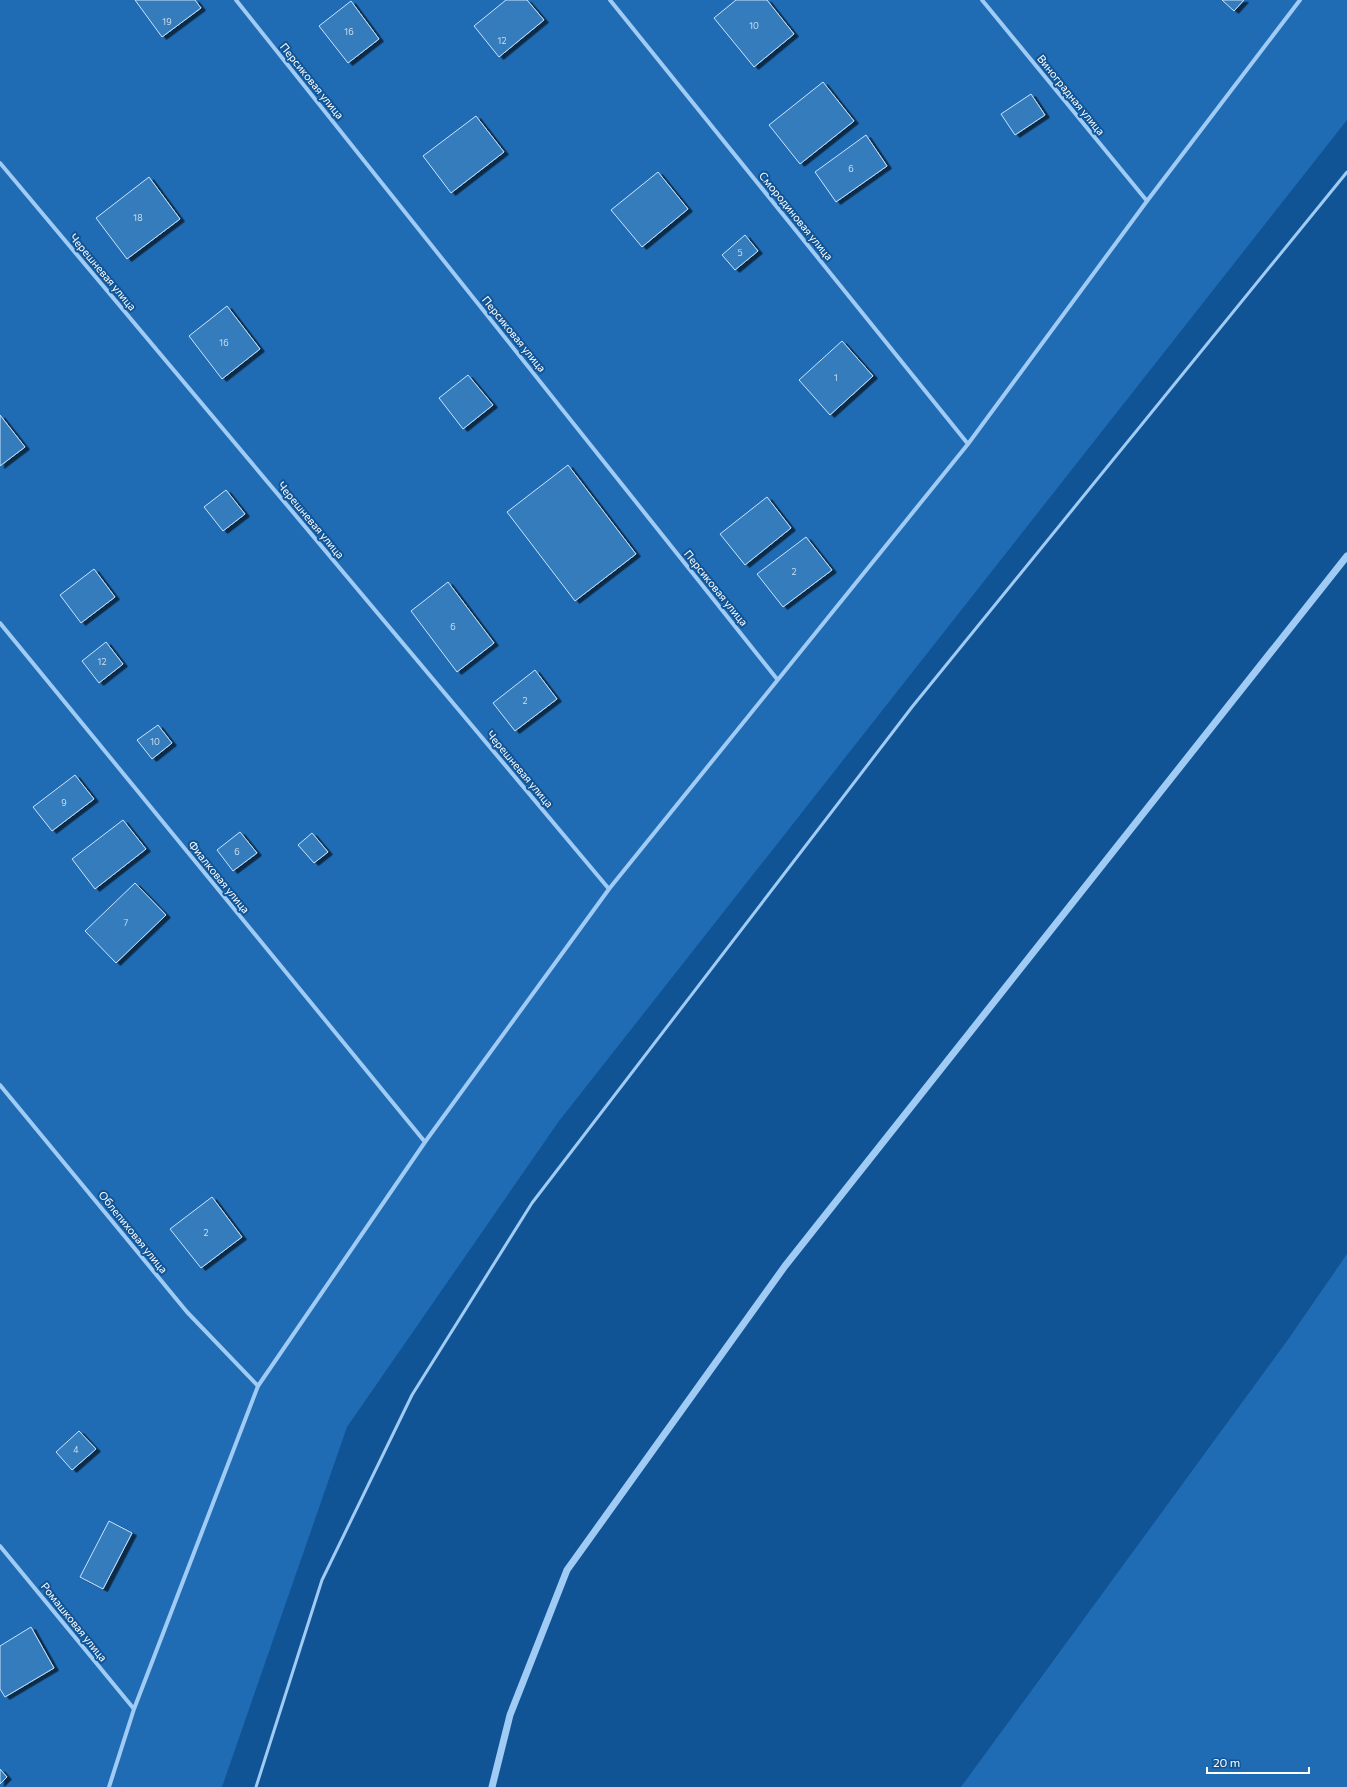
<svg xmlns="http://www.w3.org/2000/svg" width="1347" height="1787" viewBox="0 0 1347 1787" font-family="Commissioner,sans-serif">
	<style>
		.green { fill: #1f6cb4 }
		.building { fill: #347bbd; stroke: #c8e4fe; filter: url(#shadow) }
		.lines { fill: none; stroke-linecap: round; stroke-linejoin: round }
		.service { stroke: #a0cbf4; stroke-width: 3 }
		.minor { stroke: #a0cbf4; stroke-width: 4 }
		.tertiary { stroke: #a0cbf4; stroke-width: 7 }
		.labels { text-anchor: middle; stroke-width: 4; stroke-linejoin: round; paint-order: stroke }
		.number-label { font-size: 9px; fill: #ccdeee }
		.street-label { font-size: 11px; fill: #fff; stroke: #105496 }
	</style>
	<defs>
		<filter id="shadow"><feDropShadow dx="4.5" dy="2.5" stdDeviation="0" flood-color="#0009"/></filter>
	</defs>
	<rect width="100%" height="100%" fill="#105496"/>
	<path class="green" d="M0,0H1347V120L559,1121L347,1427L222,1787H0Z
		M1347,1254V1787H961L1287,1341Z"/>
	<path class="building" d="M135,0H195L201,8L162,37Z
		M506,0H527L544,20L499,57L474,26Z
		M736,0H767L794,34L754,67L714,18Z
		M1222,0H1244L1234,11Z
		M351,1L379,39L348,63L319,26Z
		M823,82L854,121L800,164L769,125Z
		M1031,94L1045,115L1015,135L1001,114Z
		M476,116L504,152L451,193L423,156Z
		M866,135L887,166L836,202L815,172Z
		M658,172L688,209L642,247L611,210Z
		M149,177L180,219L127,259L96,218Z
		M745,235L758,251L735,270L722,255Z
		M227,306L260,349L222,379L189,336Z
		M842,341L873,376L830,415L799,380Z
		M468,375L493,405L463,429L439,398Z
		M0,415L25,447L0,466Z
		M568,465L636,554L575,601L507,512Z
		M226,490L245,514L223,531L204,507Z
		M767,497L791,528L745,565L720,534Z
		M806,537L832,570L783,607L757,574Z
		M94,569L115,597L81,623L60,595Z
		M448,582L494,643L457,672L411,611Z
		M106,642L123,664L99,683L82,661Z
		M535,670L557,699L515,731L493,703Z
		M158,725L172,743L152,759L137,740Z
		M75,775L94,799L52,831L33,807Z
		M123,820L146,849L95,889L72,859Z
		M240,832L257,853L233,871L217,850Z
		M312,833L328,852L314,863L298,845Z
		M135,883L166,915L116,963L85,931Z
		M212,1197L242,1237L201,1268L170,1229Z
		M79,1431L96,1449L72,1470L56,1452Z
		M109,1521L132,1533L103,1589L80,1577Z
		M31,1627L54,1668L5,1697L0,1689V1646Z
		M0,1769L7,1777L0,1784Z"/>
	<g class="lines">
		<path class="service" d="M256,1787L322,1580L412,1395L532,1203L912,707L1347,172"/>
		<path class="minor" d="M236,0L777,679
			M610,0L968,444
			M982,0L1147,201
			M0,163L609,889
			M0,623L425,1142
			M0,1085L187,1312L258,1386
			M0,1546L134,1709
			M109,1787L134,1709L258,1386L425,1142L609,889L968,444L1147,201L1300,0"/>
		<path class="tertiary" d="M492,1787L510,1715L567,1570L785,1266L1347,556"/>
	</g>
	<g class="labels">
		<g class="number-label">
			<text x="167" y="25">19</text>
			<text x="754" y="29">10</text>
			<text x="349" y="35">16</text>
			<text x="502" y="44">12</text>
			<text x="851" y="172">6</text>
			<text x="138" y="221">18</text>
			<text x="740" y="256">5</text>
			<text x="224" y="346">16</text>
			<text x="836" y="381">1</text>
			<text x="794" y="575">2</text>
			<text x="453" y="630">6</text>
			<text x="102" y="665">12</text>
			<text x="525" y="704">2</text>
			<text x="155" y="745">10</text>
			<text x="64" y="806">9</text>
			<text x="237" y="855">6</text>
			<text x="126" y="926">7</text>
			<text x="206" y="1236">2</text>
			<text x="76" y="1453">4</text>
		</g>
		<g class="street-label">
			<text transform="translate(312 81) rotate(51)" y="4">Персиковая улица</text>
			<text transform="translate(1071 95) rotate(51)" y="4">Виноградная улица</text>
			<text transform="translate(796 216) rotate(51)" y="4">Смородиновая улица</text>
			<text transform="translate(103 272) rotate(50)" y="4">Черешневая улица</text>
			<text transform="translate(514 334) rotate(51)" y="4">Персиковая улица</text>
			<text transform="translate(311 520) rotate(50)" y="4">Черешневая улица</text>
			<text transform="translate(716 588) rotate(51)" y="4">Персиковая улица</text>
			<text transform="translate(520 769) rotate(50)" y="4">Черешневая улица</text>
			<text transform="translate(219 877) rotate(51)" y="4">Фиалковая улица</text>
			<text transform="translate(133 1232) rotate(51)" y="4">Облепиховая улица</text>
			<text transform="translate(74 1622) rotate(51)" y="4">Ромашковая улица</text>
		</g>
	</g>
	<path d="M1207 1767v6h102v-6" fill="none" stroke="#ffffff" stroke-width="2"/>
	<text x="1213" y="1767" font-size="12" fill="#ffffff" stroke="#105496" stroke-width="3" paint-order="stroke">20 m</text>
</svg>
